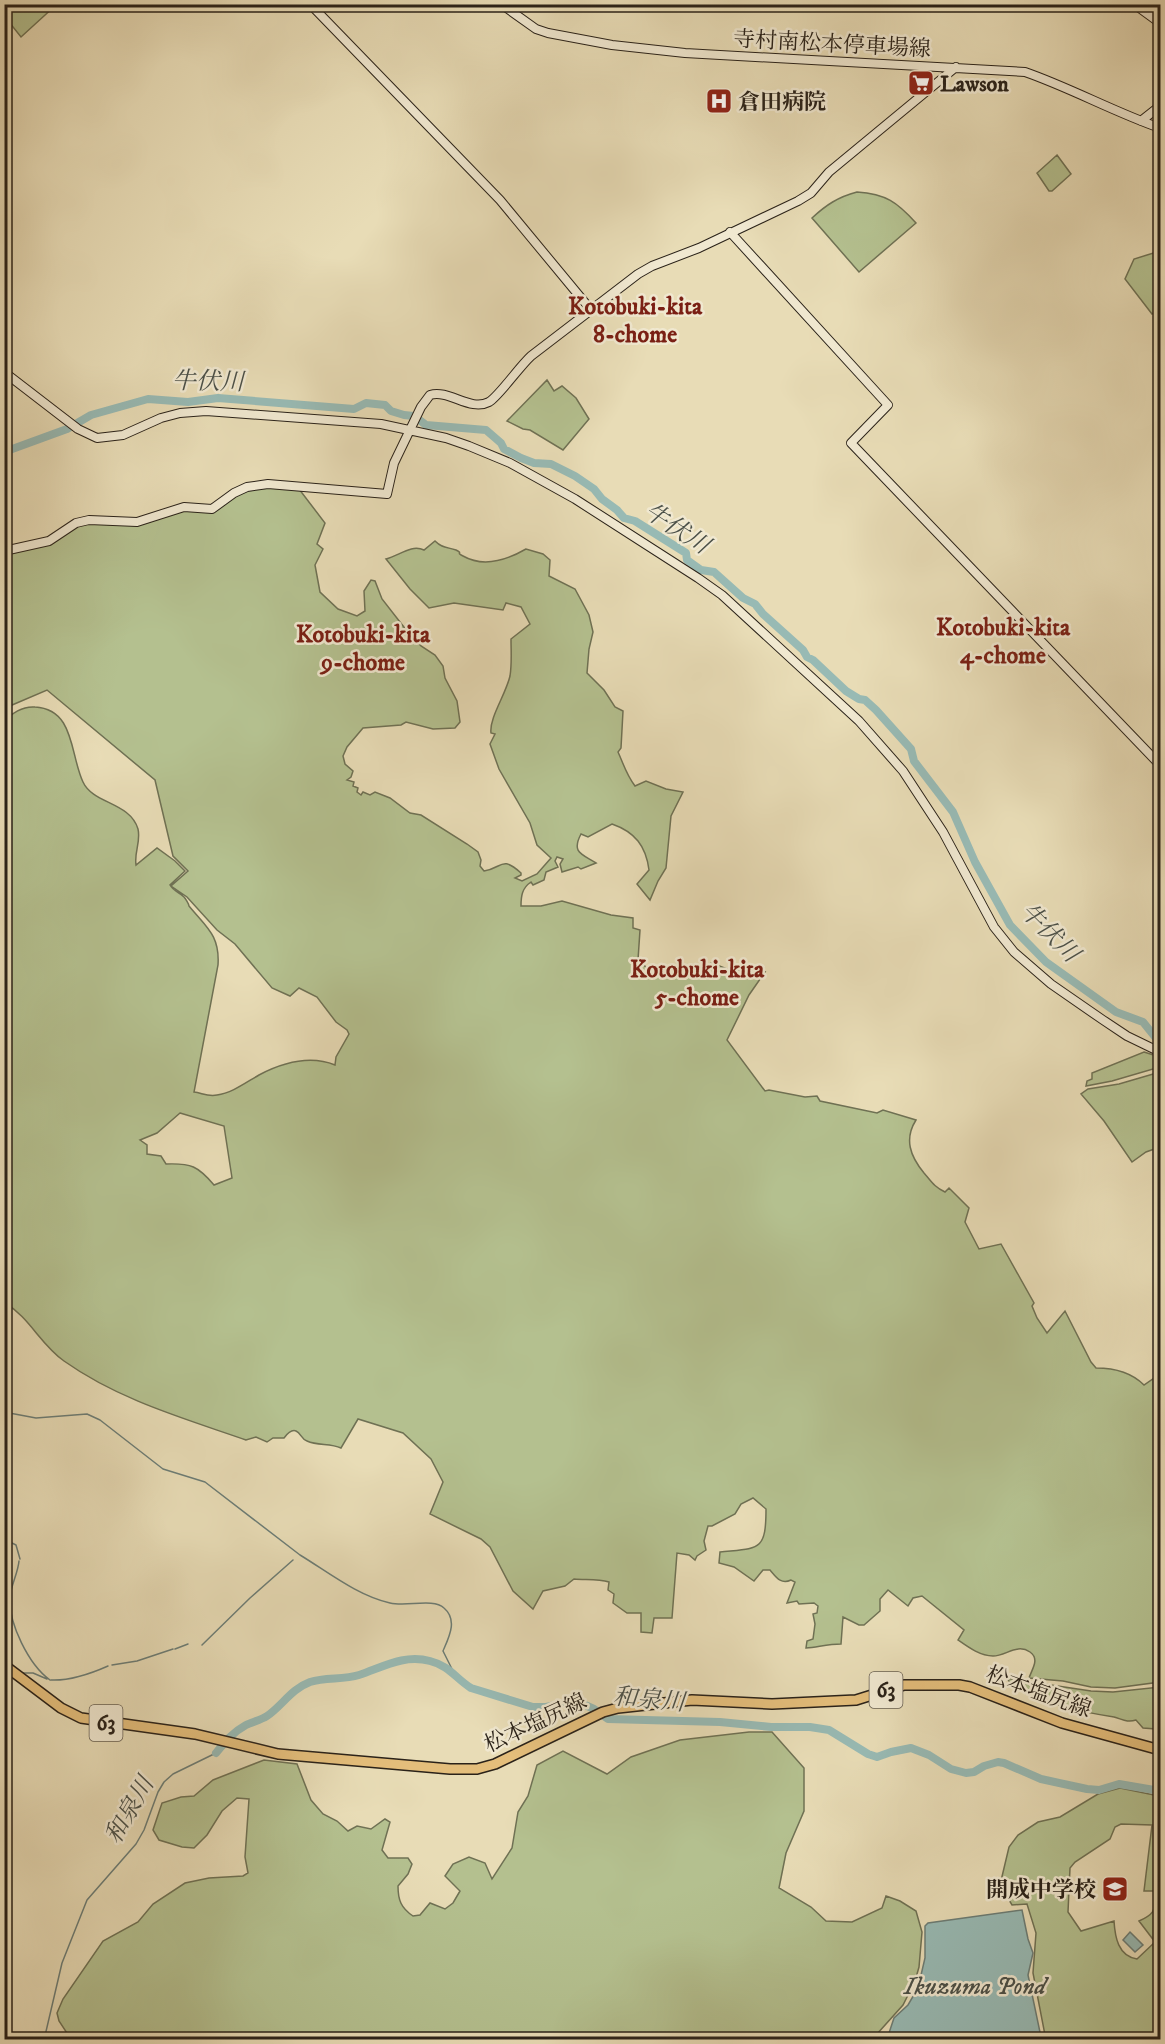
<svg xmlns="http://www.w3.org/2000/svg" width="1165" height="2044" viewBox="0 0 1165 2044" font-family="'IM FELL DW Pica','Noto Serif JP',serif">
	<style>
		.green { fill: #b4c08f; stroke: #6f7154; stroke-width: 1.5; fill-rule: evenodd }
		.water { fill: #98bab4; stroke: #6c7d76; stroke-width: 1.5 }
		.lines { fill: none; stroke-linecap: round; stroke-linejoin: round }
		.stream { stroke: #6c7d76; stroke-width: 1.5 }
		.river { stroke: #98bab4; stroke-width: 8 }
		.secondary-casing { stroke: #2a2219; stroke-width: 10 }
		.primary-casing { stroke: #2a2219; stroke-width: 12 }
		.secondary { stroke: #f0e8d0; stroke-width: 8 }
		.primary { stroke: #e4be7b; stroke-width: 9 }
		.labels { text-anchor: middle; stroke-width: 5; stroke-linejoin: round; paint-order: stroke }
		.shield { fill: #f0e8d0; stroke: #655d50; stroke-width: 1.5 }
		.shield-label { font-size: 21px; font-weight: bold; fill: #2a2219 }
		.street-label { font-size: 22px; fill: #2a2219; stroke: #f0e8d0 }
		.poi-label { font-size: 22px; font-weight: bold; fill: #2a2219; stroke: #f0e8d0; text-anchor: start }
		.neighbourhood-label { font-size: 24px; font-weight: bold; fill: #7a1f14; stroke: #f0e8d0 }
		.water-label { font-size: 24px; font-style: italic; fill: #4b5048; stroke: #f0e8d0 }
	</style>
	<rect width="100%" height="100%" fill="#e8dcb6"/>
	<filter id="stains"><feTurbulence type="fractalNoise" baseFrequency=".00333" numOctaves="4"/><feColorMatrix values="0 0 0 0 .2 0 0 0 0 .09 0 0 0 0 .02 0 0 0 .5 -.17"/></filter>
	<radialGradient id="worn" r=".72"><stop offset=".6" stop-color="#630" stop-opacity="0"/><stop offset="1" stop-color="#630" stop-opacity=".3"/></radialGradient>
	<path class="green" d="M4,5L5,4L56,5L21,37L5,17Z
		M1057,155L1071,174L1052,191H1049L1037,173Z
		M857,192C886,194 897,202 916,223L859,272L812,218C826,205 838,197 857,192Z
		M1160,251V310L1152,314L1125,279L1134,259Z
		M547,380L554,391L562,386L576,398L589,419L563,450L530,430L523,429L507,421Z
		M258,487L299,489L325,523L317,544L323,549L315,565L320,592L338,609L357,616L365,611L364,591L371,580L375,581L382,599L407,631L421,646L435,655L443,666L445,678L457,701L460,722L455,728L433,729L406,722L401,725L363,728L347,747L343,756L345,764L353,771L351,777L347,780L354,782L353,786L358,788L357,792L361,795L363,792L370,795L375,792L390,798L410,813L421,815L467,844L478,852L481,860L480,866L484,871C503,868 501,855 521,873V875L515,878L522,881L537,874L551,858L537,845L530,823L499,769L490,744L495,734L491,733C489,718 506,694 510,676C512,664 511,651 511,639L530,624L521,607L506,603L503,610L454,603L429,608L410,589L386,559C399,556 411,544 424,550L435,541C442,548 447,547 456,550C464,554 455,552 463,556C484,568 507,560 526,549L543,554L550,560L549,576L575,589L589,615L593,632L589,649L587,673L604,690L615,707L623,711L621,748L618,752C624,765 626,774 635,786L646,781L666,789L683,792L671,816L666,868L658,881L650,900L637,884L649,870C646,846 635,832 612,824L588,837L581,834C571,853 582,854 596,863L581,869L578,867L562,872L560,864L563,859L557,857L555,861L558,867L546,872L544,880L533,885L531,882C522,888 521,896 521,906H541L562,901L611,915L633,918V928L640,930L638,960C648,973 674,977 689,973C697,971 704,966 712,963L727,969L765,972L749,995L727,1040L765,1091L769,1090L805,1097L817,1096L820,1101L877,1113L883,1110L916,1120C904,1139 910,1156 924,1173C931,1181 934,1187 945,1192L949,1188L969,1208L965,1222L979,1249L1001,1244L1034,1303L1032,1306L1037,1318L1047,1333L1065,1311L1091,1362L1096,1368C1114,1368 1132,1373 1144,1385L1160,1374V1682L1115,1688L1091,1687L1063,1681L1029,1678C1032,1669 1040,1659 1030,1652C1017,1643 1006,1656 993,1656C980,1656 968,1647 958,1640L964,1630L922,1596L913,1598L908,1606L888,1590L880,1599V1611L864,1625H859L843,1617L841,1644C828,1644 818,1647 806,1648L807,1641L813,1639L815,1624L813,1614L817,1613L818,1606L814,1603L799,1604L797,1601L787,1603L795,1582L791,1580C781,1585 776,1577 770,1570H763L754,1581L734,1567L719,1563L720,1552C759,1548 766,1552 766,1509L753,1498L741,1504L735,1514L712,1526H708L704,1541L706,1550L697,1556L695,1560L689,1555L677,1553L672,1618H654L652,1633L641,1632V1613H627L613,1603L614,1594L608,1590L609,1582C598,1579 586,1580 574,1579L565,1586L543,1591L533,1609L513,1591L490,1547L481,1539L430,1514L443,1482L431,1459L403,1433L358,1419L341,1448C330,1443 318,1446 307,1441C301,1439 301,1433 296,1431C291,1429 287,1434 284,1438H273L267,1442L256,1437L246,1440C183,1418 119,1400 64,1361C41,1345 29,1317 5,1303L4,723C11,713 23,706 35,707C75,709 70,755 83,782C93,804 130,802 138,829C141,842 134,852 136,865L157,848L175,861L185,871L170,885C174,892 179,892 184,897C185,898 189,904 189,906C206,927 220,935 218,965L194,1092C202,1093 208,1097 217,1095C232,1093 245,1083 259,1075C282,1063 310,1055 335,1065L336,1057L349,1034L347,1030L336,1022L317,997L299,988L290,996L272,988L235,944L217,930L187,897L171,886L188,871L173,856L155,780L47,690L5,708L4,554L89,522L123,524L180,510L207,512L243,492ZM180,1113L224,1126L232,1178L214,1185C198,1166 191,1163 166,1164L161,1156L147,1154V1145L140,1140L157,1133Z
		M1144,1052L1160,1057V1067L1112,1081L1086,1086L1087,1081L1092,1079V1073Z
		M1160,1072V1147L1146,1152L1132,1162L1104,1121L1081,1094L1088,1089L1119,1084Z
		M1005,1678L1091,1691L1113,1692L1160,1687V1733L1156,1729L1143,1728L1136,1720C1127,1723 1122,1719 1114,1717C1082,1712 1052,1706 1024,1690L1022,1691Z
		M749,1732H772L804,1768V1811L786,1853L779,1888L811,1907L826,1921L852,1922L882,1908L886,1896L900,1901L916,1911L922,1932L919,1967L915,1981L903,2005L877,2034L878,2039H60L67,2033L59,2021L57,2013L63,1999L103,1941L138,1922L153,1904L185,1883L209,1878L243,1876L248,1873L245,1857L249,1799L237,1798L222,1811L207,1835L194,1848L182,1847L159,1840L153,1830L162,1803L181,1797L194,1796L213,1780L264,1760L297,1764L311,1800L323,1814L337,1821L348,1831L357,1826L371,1829L385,1819L390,1822L382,1850L388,1858H408L412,1864L408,1874L398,1886C398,1900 401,1908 413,1916L420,1915L430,1903L445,1909L453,1903L460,1891L445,1876L453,1864L469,1857L485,1863L492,1879L512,1848L518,1812L528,1796L537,1765L563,1751L607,1774L631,1757L680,1740Z
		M1120,1788L1154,1795L1160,1793V2039H1042L1045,2035L1033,1973L1036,1933L1027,1904L1012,1905L1000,1885L1009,1847L1018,1835L1038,1822L1060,1817L1098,1794ZM1121,1824L1152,1825L1144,1891H1157C1154,1909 1157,1913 1139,1921L1155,1942L1137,1959C1118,1956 1115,1937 1114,1921L1081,1931L1068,1912L1070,1868L1075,1862L1110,1839L1115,1827Z"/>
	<path class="water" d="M1022,1910L1028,1939L1033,1953L1028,1975L1041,2037L1039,2039H887L894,2018L908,2005L918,1988L925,1958V1926L928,1923Z
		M1130,1932L1143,1945L1135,1952L1123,1940Z"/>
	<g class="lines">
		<path class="stream" d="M4,1412L36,1418L87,1414L100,1420L163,1469L205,1482L300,1555
			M4,1539L16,1545L20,1559
			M300,1555C328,1572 358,1596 390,1603C407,1607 433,1598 444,1608C458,1620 449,1637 443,1651L453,1671
			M19,1561C18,1573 11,1585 10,1597C8,1623 29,1665 50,1680
			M202,1645L250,1598L293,1560
			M175,1649L188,1644
			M112,1665L137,1661L173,1649
			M22,1673H33L47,1679
			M51,1680C71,1681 90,1674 108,1666
			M44,2040L62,1963L87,1900L136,1844L144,1830L158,1792L164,1782L173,1774L216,1753"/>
		<path class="river" d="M4,452L67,429L91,415L148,399L188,402L218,398L354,409L366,403L385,405L391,411L404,415L414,416L426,425L486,430L501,443L504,449L521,458L534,463L551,464L575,476L594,489L602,499L617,510L624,518L635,521L686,553L687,560L701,570L714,572L743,598L755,604L763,614L803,650L807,657L813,660L846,691L859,699L865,700L876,710L911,749L914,761L953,812L975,862L1010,925L1046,962L1116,1012L1143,1022L1160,1043
			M216,1753C225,1742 233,1732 246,1725C252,1722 261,1720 267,1716C282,1706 291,1689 310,1682C326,1677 343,1680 359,1675C383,1667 404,1654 430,1661C450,1666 455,1678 471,1688L533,1707H546L576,1701L594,1709L608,1719L720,1722L771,1727H810L829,1730L868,1754L877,1757L891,1752L911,1748L929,1755L951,1769L966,1773L974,1772L984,1766L998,1762L1004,1763L1041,1779L1087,1789L1099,1790L1119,1784L1160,1791"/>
		<defs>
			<path id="secondary" d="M310,4L500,200L591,310
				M501,4L536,29L548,33L612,45L685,53L1025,72C1071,88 1114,112 1160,128
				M1134,4L1160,23
				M1141,121L1160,106
				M730,232L888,405L851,443L1160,765
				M4,372L78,429L97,438L123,435L161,418L180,413L206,411L381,424L446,438L469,446L510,463L575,499L698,578L722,595L859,721L903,771L943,832L994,927L1014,952L1051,984L1103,1020L1127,1036L1160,1052
				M4,551L49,541L76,523L89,520L137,522L184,507L212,509L234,493L247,487L268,484L387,494L394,463L421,407L430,395C449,389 470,412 489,402C499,396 519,367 531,356L638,274L652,266L699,248L798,201L811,193L829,172L956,67"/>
			<path id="primary" d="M4,1665L61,1708L81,1718L195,1734L278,1754L450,1769H477L495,1764L603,1712L618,1708L692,1700L772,1704L856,1700L904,1685H959L970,1687L1062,1723L1160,1750"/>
		</defs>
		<use href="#secondary" class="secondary-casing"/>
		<use href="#primary" class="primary-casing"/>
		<use href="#secondary" class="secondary"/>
		<use href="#primary" class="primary"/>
	</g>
	<defs>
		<symbol id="supermarket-square" viewBox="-11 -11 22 22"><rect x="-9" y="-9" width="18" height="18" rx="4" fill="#8f2418" stroke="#f0e8d0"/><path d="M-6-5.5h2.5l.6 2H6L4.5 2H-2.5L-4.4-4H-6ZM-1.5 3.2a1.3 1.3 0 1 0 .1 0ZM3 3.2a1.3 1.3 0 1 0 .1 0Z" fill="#fff"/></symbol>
		<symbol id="hospital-square" viewBox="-11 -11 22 22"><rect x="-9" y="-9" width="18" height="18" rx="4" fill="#8f2418" stroke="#f0e8d0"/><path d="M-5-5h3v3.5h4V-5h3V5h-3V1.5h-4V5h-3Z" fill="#fff"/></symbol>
		<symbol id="school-square" viewBox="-11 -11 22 22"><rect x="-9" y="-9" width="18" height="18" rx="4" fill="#8f2418" stroke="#f0e8d0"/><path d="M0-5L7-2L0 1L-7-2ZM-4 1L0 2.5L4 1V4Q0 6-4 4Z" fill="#fff"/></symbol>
	</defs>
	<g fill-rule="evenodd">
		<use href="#supermarket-square" x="906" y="68" width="30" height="30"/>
		<use href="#hospital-square" x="704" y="86" width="30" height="30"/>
		<use href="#school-square" x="1100" y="1874" width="30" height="30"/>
	</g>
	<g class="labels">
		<g class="shield">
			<rect x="869.5" y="1672" width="33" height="36" rx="4.5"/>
			<rect x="89.5" y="1705" width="33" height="36" rx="4.5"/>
		</g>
		<g class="shield-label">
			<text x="886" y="1697">63</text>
			<text x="106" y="1730">63</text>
		</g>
		<g class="street-label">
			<text transform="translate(832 43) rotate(3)" y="8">寺村南松本停車場線</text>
			<text transform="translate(1039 1691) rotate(20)" y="8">松本塩尻線</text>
			<text transform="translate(535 1722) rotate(-25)" y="8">松本塩尻線</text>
		</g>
		<g class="poi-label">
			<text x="940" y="91">Lawson</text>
			<text x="738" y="109">倉田病院</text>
			<text x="1096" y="1897" text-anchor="end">開成中学校</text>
		</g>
		<g class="neighbourhood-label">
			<text x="635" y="314">Kotobuki-kita<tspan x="635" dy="28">8-chome</tspan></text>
			<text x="1003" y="635">Kotobuki-kita<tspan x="1003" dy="28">4-chome</tspan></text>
			<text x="363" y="642">Kotobuki-kita<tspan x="363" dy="28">9-chome</tspan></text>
			<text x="697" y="977">Kotobuki-kita<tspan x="697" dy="28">5-chome</tspan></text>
		</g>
		<g class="water-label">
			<text transform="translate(208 381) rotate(1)" y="8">牛伏川</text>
			<text transform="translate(677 528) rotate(33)" y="8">牛伏川</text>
			<text transform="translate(1050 932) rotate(45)" y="8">牛伏川</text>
			<text transform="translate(649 1699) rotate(5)" y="8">和泉川</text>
			<text transform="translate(129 1810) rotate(-60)" y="8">和泉川</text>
			<text x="975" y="1994">Ikuzuma Pond</text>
		</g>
	</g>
	<rect width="1165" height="2044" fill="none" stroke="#e8dcb6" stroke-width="24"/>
	<rect x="6" y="6" width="1153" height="2032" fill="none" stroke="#2a2219" stroke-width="3"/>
	<rect x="12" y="12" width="1141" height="2020" fill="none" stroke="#2a2219" stroke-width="1.5"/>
	<rect width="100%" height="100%" filter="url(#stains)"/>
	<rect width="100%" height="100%" fill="url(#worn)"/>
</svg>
